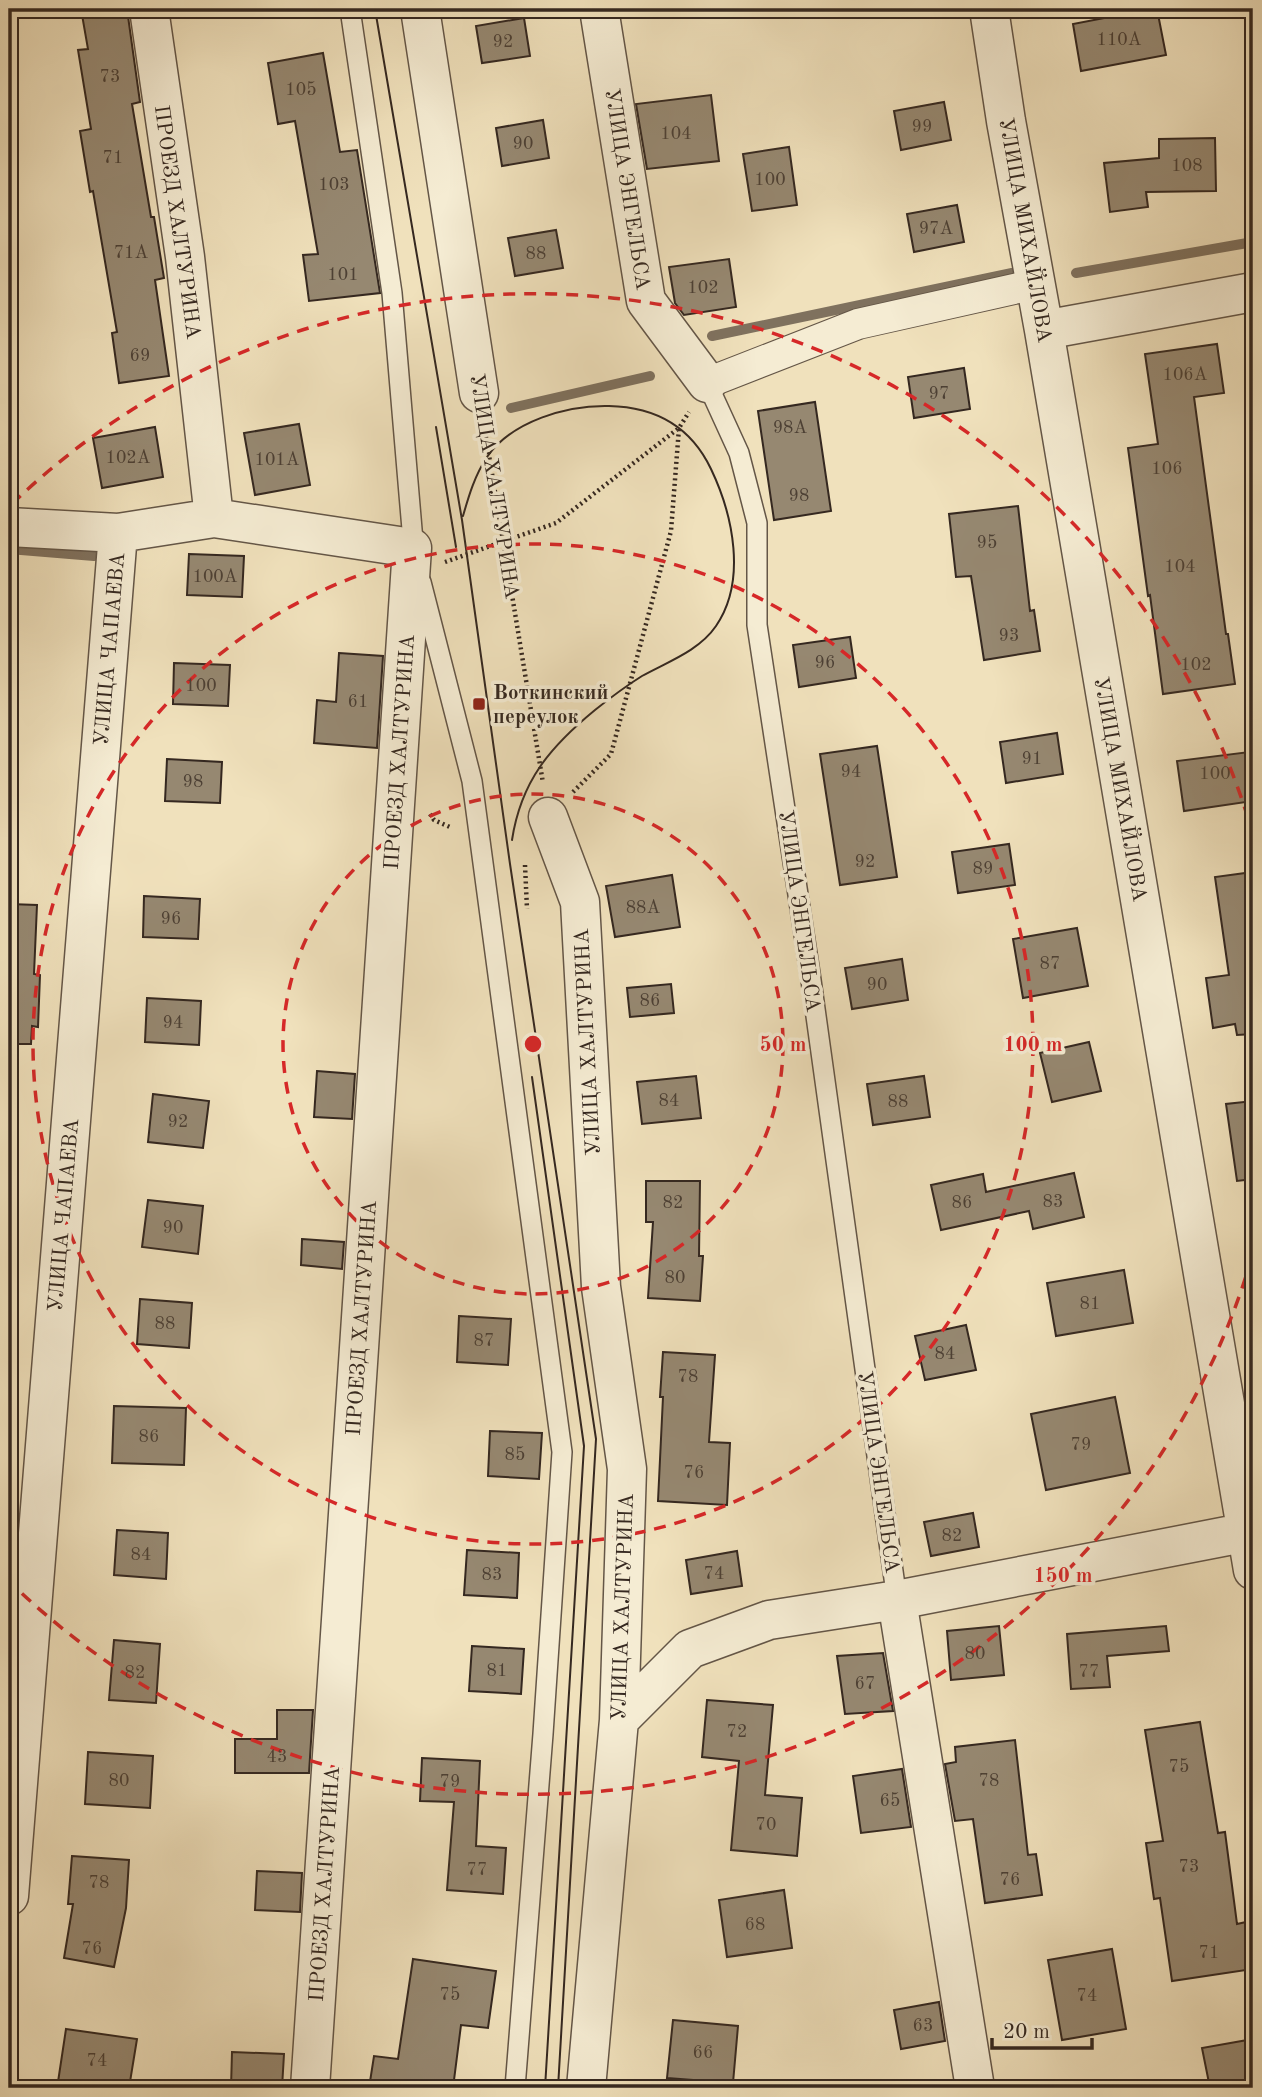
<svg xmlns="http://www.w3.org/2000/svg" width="1262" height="2097" viewBox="0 0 1262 2097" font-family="'Old Standard TT',serif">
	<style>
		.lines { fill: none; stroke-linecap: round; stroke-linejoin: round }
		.stream { stroke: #7f715e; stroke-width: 10 }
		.building { fill: #968871; stroke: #352820; stroke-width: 2 }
		.service-casing { stroke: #645647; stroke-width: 22 }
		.pedestrian-casing { stroke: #645647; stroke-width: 32 }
		.minor-casing { stroke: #645647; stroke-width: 41 }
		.path { stroke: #352820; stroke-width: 4.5; stroke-dasharray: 2 3.5; stroke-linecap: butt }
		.service { stroke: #f5ecd3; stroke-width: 19 }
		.pedestrian { stroke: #f5ecd3; stroke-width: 30 }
		.minor { stroke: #f5ecd3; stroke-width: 38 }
		.tram { stroke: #352820; stroke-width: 2 }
		.ring { fill: none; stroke: #d62828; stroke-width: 3.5; stroke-dasharray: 12 9 }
		.poi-dot { fill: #8f2418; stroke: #f5ecd3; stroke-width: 2.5 }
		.labels { text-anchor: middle; stroke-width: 7; stroke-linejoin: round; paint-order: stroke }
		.number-label { font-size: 18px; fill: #4d4034 }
		.street-label { font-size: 21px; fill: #352820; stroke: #f5ecd3 }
		.poi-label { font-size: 21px; font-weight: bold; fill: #352820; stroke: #f5ecd3; text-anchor: start }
		.centre { fill: #d62828; stroke: #f5ecd3; stroke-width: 3.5 }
		.ring-label { font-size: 21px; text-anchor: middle; font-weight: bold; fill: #d62828; stroke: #f5ecd3; stroke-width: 7; stroke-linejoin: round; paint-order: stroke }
	</style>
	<rect width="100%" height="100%" fill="#f0e1bc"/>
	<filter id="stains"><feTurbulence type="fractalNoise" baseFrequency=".00286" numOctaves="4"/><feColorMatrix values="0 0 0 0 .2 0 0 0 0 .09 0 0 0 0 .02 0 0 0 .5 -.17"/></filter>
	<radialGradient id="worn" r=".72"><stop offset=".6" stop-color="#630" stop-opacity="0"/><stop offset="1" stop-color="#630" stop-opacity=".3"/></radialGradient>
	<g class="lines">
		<path class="stream" d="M1076,273L1253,242
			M712,336L1012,273
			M511,408L650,376
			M9,549L94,556"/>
	</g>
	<path class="building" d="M81,9H127L140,102L132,104L151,217H154L164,278L155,280L169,376L119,383L112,333L117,332L93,191L90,192L80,131L91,129L78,50L88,49Z
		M1151,9H1157L1166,55L1081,71L1073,24Z
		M524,18L530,56L482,63L476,26Z
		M323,53L340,152L357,150L380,293L309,301L303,255L318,254L295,121L278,124L268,63Z
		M711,95L719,161L647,169L636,104Z
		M944,102L951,140L901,150L894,111Z
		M543,120L549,158L502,166L496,128Z
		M1215,138L1216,191L1146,192L1148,207L1110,212L1104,163L1159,158V139Z
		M789,147L797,205L752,211L743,154Z
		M957,205L964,242L914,252L907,214Z
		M556,230L563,268L515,276L508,238Z
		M729,259L736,307L684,315L675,303L669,267Z
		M1217,344L1224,393L1194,397L1226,634H1228L1235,684L1163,694L1150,595L1148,596L1128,448L1158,444L1145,354Z
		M964,368L970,409L914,418L908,377Z
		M815,402L831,511L774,520L758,411Z
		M299,424L310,485L255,495L244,433Z
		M155,427L163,477L102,488L93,438Z
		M1018,506L1030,611L1034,610L1040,651L984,660L971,576L956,577L949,514Z
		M189,554L244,556L242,597L187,595Z
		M850,637L856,678L799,687L793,645Z
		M339,653L383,656L377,748L314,743L317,700L336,702Z
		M174,663L230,665L228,706L173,704Z
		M1057,733L1063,774L1006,783L1000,742Z
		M877,746L897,877L840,885L820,754Z
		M1249,752L1253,784V801L1184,811L1177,761Z
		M167,759L222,762L220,803L165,801Z
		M1009,844L1015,885L958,893L952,852Z
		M1253,872V1034L1237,1035L1235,1024L1213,1028L1206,978L1229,975L1215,877Z
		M672,875L680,927L615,937L606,886Z
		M144,896L200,899L198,939L143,937Z
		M9,904L37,905L34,974L40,975L38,1027L32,1026L31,1044H9Z
		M1077,928L1088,986L1023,998L1013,939Z
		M902,959L908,1000L852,1009L845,968Z
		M671,984L674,1013L630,1017L627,988Z
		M147,998L201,1001L199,1045L145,1042Z
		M1089,1042L1101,1091L1052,1102L1040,1053Z
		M317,1071L355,1074L352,1119L314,1117Z
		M696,1076L701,1118L642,1124L637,1082Z
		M924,1076L930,1117L873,1125L867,1084Z
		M153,1094L209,1101L203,1148L148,1142Z
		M1253,1101V1179L1237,1181L1226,1104Z
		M1074,1173L1084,1217L1033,1229L1029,1211L941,1230L931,1185L983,1174L986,1192Z
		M646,1181H700L699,1256H703L700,1301L648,1298L653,1222H646Z
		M148,1200L203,1206L198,1254L142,1247Z
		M302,1239L344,1242L342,1269L301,1265Z
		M1124,1270L1133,1323L1056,1336L1047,1283Z
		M140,1299L192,1303L189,1348L137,1344Z
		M459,1316L511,1319L508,1365L457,1362Z
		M966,1325L976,1370L925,1380L915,1336Z
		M663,1352L715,1355L709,1442L730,1443L727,1505L658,1501L663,1397H660Z
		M1115,1397L1130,1473L1046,1490L1031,1414Z
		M114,1406L186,1408L184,1465L112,1463Z
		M490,1431L542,1433L539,1479L488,1476Z
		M973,1513L979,1547L931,1556L924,1522Z
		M117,1530L168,1533L166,1579L114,1575Z
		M467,1550L519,1553L517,1598L464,1595Z
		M737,1551L742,1586L691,1594L686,1560Z
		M999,1626L1004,1675L951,1680L947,1631Z
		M1166,1626L1169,1651L1107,1656L1110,1687L1071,1689L1067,1634Z
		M114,1640L160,1644L156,1703L109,1700Z
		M472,1646L524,1649L521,1694L469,1691Z
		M883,1653L893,1711L845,1714L837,1656Z
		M707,1700L773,1705L765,1795L802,1798L797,1856L731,1850L739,1761L702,1757Z
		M277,1710H313L309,1773H235V1739H277Z
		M1200,1722L1218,1833L1225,1832L1237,1924L1246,1922L1253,1969L1172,1981L1160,1898L1154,1899L1146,1843L1163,1841L1145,1730Z
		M1015,1740L1028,1855L1036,1854L1042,1895L985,1903L973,1819L955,1821L945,1764L956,1762L955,1747Z
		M88,1752L153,1756L150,1808L85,1804Z
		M422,1758L480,1761L476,1846L506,1848L503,1894L447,1890L454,1802L420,1801Z
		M902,1769L911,1827L861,1833L853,1776Z
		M72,1856L129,1860L126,1908L114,1967L64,1958L73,1904H68Z
		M257,1871L302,1873L300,1912L255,1910Z
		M784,1890L792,1948L727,1957L719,1900Z
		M1112,1949L1126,2029L1062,2040L1048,1960Z
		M413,1959L496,1971L488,2028L461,2025L453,2088H369L374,2056L398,2059Z
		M939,2002L945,2041L901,2049L894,2010Z
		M673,2020L738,2026L733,2083L667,2078Z
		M66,2029L137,2039L129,2088H102L58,2082Z
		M1253,2039V2086L1241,2088H1210L1202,2048Z
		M232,2052L284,2054L282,2088H231Z"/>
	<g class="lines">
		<defs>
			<path id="service" d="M350,9L392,293L414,553
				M707,383L739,453L757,523V625L811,980L897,1600
				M421,582L472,781L562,1452L543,1734L515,2088"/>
			<path id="pedestrian" d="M707,383L858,324L1036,284"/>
			<path id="minor" d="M149,9L185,257L214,518
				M420,9L479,393
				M599,9L646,301L707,383
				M989,9L1006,121L1044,330L1253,1570
				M1044,330L1253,292
				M9,527L118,533L214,518L412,548L310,2088
				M548,817L580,902L601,1287L627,1469L619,1720L586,2088
				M897,1600L975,2088
				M619,1720L690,1649L769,1620L897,1600L1253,1531
				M9,1896L118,533"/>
		</defs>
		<use href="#service" class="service-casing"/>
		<use href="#pedestrian" class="pedestrian-casing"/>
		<use href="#minor" class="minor-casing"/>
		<path class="path" d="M484,425L543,783
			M445,562L556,523L679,428L689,412
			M573,792L611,754L671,531L679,428
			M430,814L434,820L452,828
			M525,865L527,909"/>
		<use href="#service" class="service"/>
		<use href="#pedestrian" class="pedestrian"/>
		<use href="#minor" class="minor"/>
		<path class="tram" d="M375,9L462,520L510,864L596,1439L558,2088
			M436,427L456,547
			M463,516C469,495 475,475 487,457C512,421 567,405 609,406C655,407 691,427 711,469C733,515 747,581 716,626C699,651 667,662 642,676C626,686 610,698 595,710C550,747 521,781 512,840
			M532,1077L584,1446L545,2088"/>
	</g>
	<g class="ring">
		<circle cx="533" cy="1044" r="250"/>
		<circle cx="533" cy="1044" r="500"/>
		<path d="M1252 1257A750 750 0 0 1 12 1584M12 504A750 750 0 0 1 1252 831"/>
	</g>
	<rect class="poi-dot" x="472" y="697" width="14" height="14" rx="3.5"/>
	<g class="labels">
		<g class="number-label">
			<text x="1119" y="45">110А</text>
			<text x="503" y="47">92</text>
			<text x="110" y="82">73</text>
			<text x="301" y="95">105</text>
			<text x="922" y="132">99</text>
			<text x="676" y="139">104</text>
			<text x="523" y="149">90</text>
			<text x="113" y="163">71</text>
			<text x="1187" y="171">108</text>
			<text x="770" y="185">100</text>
			<text x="334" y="190">103</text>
			<text x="936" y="234">97А</text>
			<text x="131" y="258">71А</text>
			<text x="536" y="259">88</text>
			<text x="343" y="280">101</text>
			<text x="703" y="293">102</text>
			<text x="140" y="361">69</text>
			<text x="1185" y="380">106А</text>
			<text x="939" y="399">97</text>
			<text x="790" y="433">98А</text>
			<text x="128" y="463">102А</text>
			<text x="277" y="465">101А</text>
			<text x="1167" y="474">106</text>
			<text x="799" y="501">98</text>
			<text x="987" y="548">95</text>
			<text x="1180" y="572">104</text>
			<text x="215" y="582">100А</text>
			<text x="1009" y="641">93</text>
			<text x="825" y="668">96</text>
			<text x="1196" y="670">102</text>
			<text x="201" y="691">100</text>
			<text x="358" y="707">61</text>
			<text x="1032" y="764">91</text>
			<text x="851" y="777">94</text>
			<text x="1215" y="779">100</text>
			<text x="193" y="787">98</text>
			<text x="865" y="867">92</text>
			<text x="983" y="874">89</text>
			<text x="643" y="913">88А</text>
			<text x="171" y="924">96</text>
			<text x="1050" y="969">87</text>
			<text x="877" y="990">90</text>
			<text x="650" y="1006">86</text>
			<text x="173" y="1028">94</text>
			<text x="669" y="1106">84</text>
			<text x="898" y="1107">88</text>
			<text x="178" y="1127">92</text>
			<text x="1053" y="1207">83</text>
			<text x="673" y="1208">82</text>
			<text x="962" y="1208">86</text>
			<text x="173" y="1233">90</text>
			<text x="675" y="1283">80</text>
			<text x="1090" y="1309">81</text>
			<text x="165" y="1329">88</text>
			<text x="484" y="1346">87</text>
			<text x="945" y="1359">84</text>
			<text x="688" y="1382">78</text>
			<text x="149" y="1442">86</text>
			<text x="1081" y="1450">79</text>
			<text x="515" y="1460">85</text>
			<text x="694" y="1478">76</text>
			<text x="952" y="1541">82</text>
			<text x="141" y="1560">84</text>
			<text x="714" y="1579">74</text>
			<text x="492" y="1580">83</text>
			<text x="975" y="1659">80</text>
			<text x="497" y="1676">81</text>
			<text x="1089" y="1677">77</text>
			<text x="135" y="1678">82</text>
			<text x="865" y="1689">67</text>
			<text x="737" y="1737">72</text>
			<text x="277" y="1762">43</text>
			<text x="1179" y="1772">75</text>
			<text x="119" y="1786">80</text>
			<text x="989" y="1786">78</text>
			<text x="450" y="1787">79</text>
			<text x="890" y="1806">65</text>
			<text x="766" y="1830">70</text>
			<text x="1189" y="1872">73</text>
			<text x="477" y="1875">77</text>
			<text x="1010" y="1885">76</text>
			<text x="99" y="1888">78</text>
			<text x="755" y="1930">68</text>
			<text x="92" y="1954">76</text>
			<text x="1209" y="1958">71</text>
			<text x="450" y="2000">75</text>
			<text x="1087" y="2001">74</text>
			<text x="923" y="2031">63</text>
			<text x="703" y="2058">66</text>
			<text x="97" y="2066">74</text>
		</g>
		<g class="street-label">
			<text transform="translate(628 189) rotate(81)" y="7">УЛИЦА ЭНГЕЛЬСА</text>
			<text transform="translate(178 222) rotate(82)" y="7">ПРОЕЗД ХАЛТУРИНА</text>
			<text transform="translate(1026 230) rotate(80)" y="7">УЛИЦА МИХАЙЛОВА</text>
			<text transform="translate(495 486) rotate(81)" y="7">УЛИЦА ХАЛТУРИНА</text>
			<text transform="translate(109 649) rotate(-85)" y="7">УЛИЦА ЧАПАЕВА</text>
			<text transform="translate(399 752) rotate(-86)" y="7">ПРОЕЗД ХАЛТУРИНА</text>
			<text transform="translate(1121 789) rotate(80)" y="7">УЛИЦА МИХАЙЛОВА</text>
			<text transform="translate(800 911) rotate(82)" y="7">УЛИЦА ЭНГЕЛЬСА</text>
			<text transform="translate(587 1042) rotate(-93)" y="7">УЛИЦА ХАЛТУРИНА</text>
			<text transform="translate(63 1215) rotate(-85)" y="7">УЛИЦА ЧАПАЕВА</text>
			<text transform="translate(361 1318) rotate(-86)" y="7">ПРОЕЗД ХАЛТУРИНА</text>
			<text transform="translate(879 1472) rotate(82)" y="7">УЛИЦА ЭНГЕЛЬСА</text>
			<text transform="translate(622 1607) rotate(-88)" y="7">УЛИЦА ХАЛТУРИНА</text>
			<text transform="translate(324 1884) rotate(-86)" y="7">ПРОЕЗД ХАЛТУРИНА</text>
		</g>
		<g class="poi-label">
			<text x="493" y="699">Воткинский<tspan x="493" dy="24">переулок</tspan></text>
		</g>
	</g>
	<circle cx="533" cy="1044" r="10" class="centre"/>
	<g class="ring-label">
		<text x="783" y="1051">50 m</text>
		<text x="1033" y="1051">100 m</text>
		<text x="1063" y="1582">150 m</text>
	</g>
	<rect width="1262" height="2097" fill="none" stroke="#f0e1bc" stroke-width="35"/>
	<rect x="10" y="10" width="1241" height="2076" fill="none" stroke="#352820" stroke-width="3.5"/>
	<rect x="18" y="18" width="1227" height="2062" fill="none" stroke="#352820" stroke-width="2"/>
	<path d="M992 2038v10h100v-10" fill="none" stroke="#352820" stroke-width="3.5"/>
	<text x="1003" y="2038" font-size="21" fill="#352820" stroke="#f5ecd3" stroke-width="5" paint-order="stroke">20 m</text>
	<rect width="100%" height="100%" filter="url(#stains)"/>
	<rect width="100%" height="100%" fill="url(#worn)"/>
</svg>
